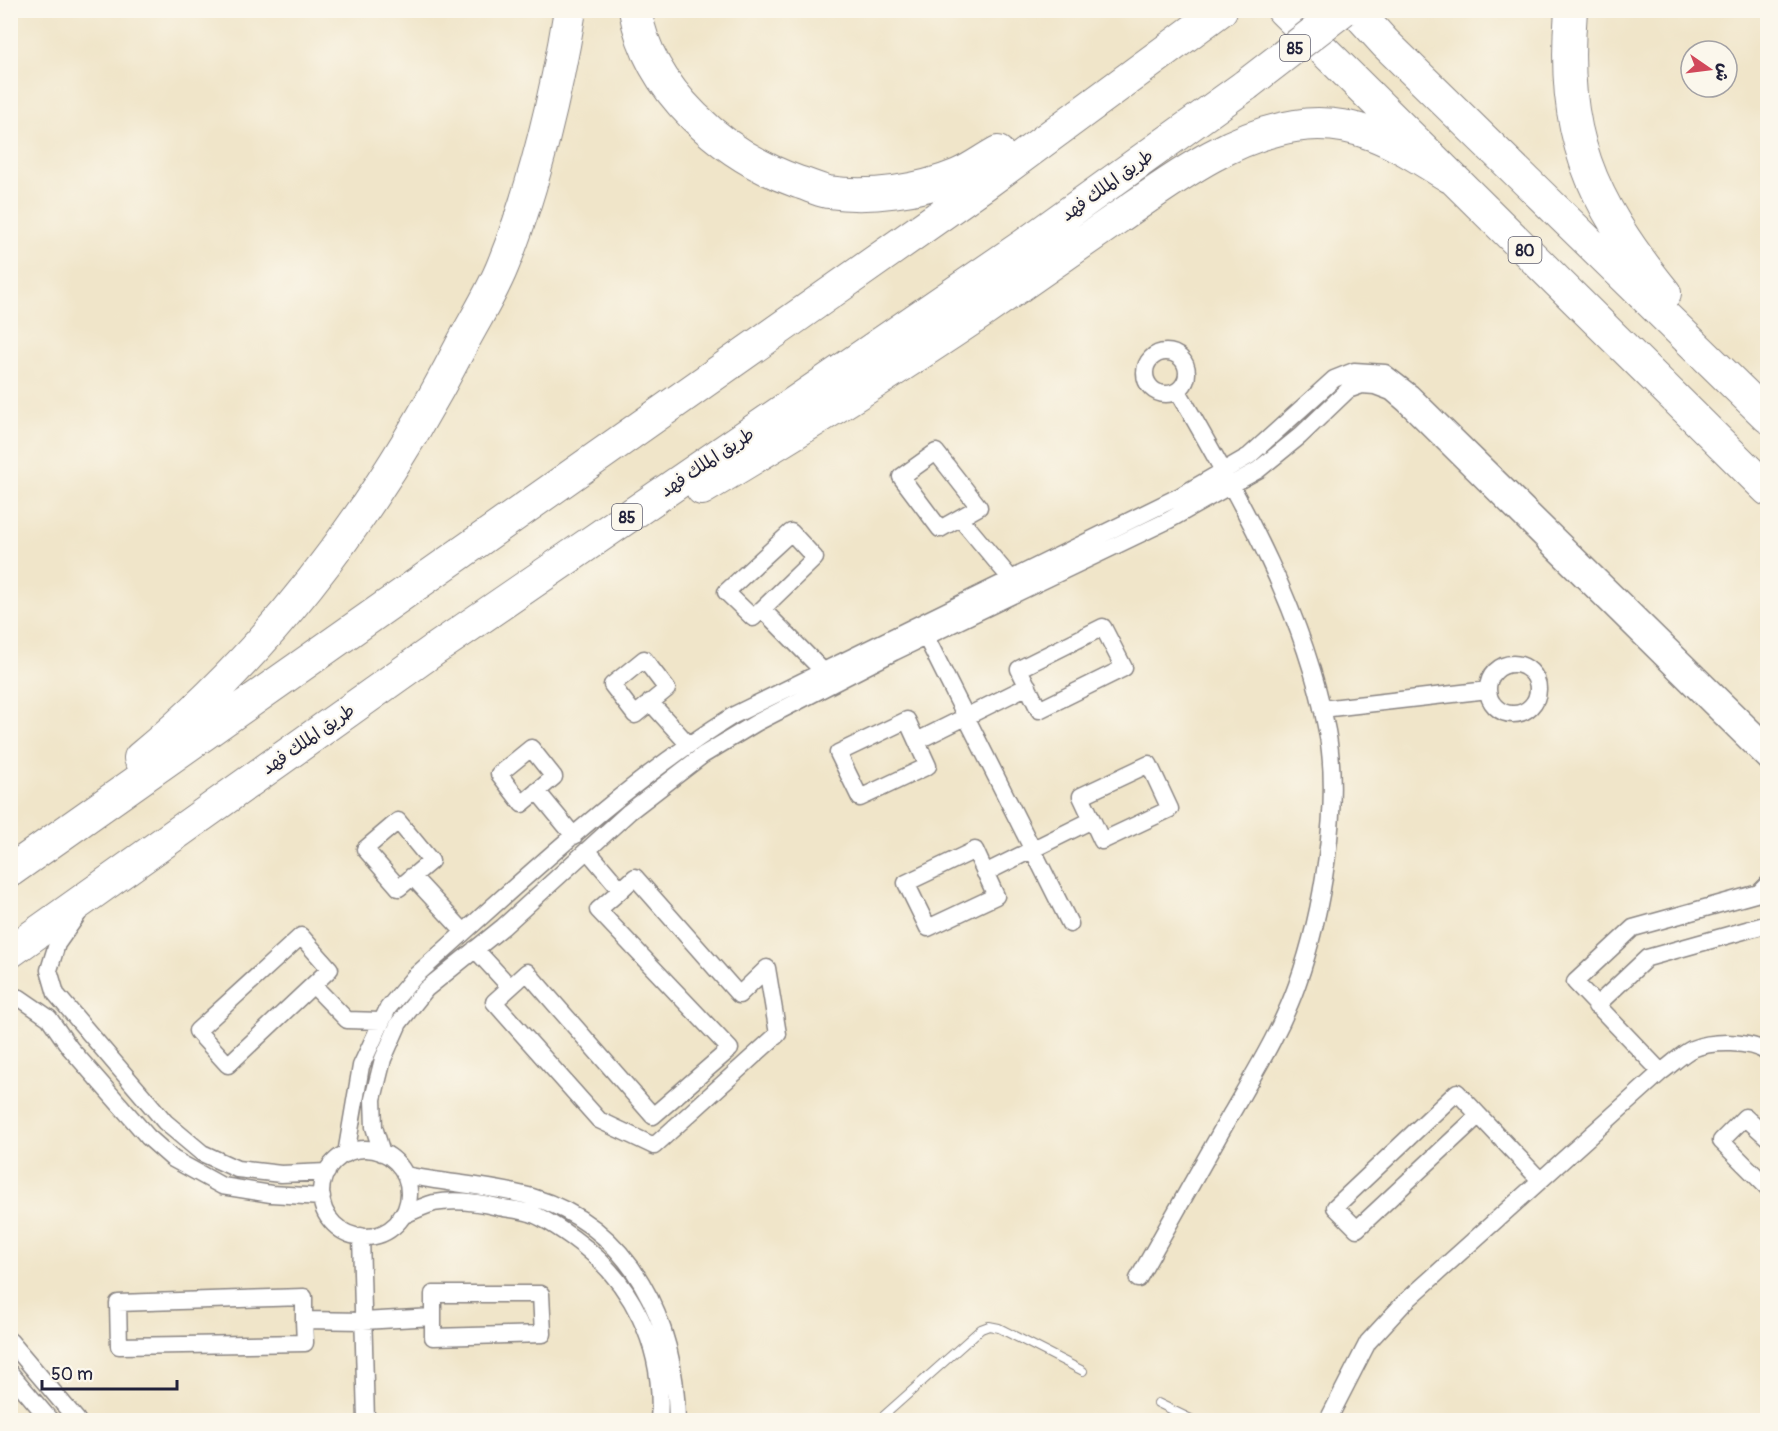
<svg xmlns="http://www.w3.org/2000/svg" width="1778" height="1431" viewBox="0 0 1778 1431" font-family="Pangolin,'Playpen Sans Arabic',sans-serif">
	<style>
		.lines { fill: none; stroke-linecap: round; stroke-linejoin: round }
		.lane-casing { stroke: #898482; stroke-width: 10 }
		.street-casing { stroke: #898482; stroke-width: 19 }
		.highway-casing { stroke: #898482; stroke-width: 34 }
		.lane { stroke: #fff; stroke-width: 8 }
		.street { stroke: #fff; stroke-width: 16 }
		.highway { stroke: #fff; stroke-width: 32 }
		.highway-bridge-casing { stroke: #898482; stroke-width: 34; stroke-linecap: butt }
		.highway-bridge { stroke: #fff; stroke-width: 32 }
		.labels { text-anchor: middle; stroke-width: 4.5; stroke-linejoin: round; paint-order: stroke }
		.shield { fill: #fbf7ec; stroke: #636270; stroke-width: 1.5 }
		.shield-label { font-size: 16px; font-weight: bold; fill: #22223b }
		.street-label { font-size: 18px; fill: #22223b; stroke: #fbf7ec }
	</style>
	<rect width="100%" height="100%" fill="#fbf7ec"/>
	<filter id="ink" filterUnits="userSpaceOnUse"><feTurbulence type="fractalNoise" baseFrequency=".0167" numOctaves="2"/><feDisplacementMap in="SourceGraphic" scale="12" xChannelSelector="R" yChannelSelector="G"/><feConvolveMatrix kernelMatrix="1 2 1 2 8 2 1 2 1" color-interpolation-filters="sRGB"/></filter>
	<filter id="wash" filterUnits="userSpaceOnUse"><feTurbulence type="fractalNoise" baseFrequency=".008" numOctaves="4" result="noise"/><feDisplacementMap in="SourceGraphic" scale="24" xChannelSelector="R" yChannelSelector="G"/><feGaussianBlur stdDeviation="1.35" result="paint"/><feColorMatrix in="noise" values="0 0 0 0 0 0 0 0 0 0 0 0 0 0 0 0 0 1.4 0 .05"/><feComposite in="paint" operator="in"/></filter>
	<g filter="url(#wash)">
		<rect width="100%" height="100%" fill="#f0e5c9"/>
	</g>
	<g filter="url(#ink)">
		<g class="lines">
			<defs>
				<path id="lane" d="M1158,1403L1193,1420
					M879,1420L981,1329L989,1326L999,1328L1083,1371"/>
				<path id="street" d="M1145 373a21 21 0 1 1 42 0a21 21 0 1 1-42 0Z
					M936,452L979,507L940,529L901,477Z
					M960,518L1011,579
					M791,532L815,558L753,618L726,592Z
					M762,609L823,671
					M1103,627L1124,668L1039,710L1019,669Z
					M926,637L1070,924
					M644,659L667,689L635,715L612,685Z
					M1488 689a25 25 0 1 1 50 0a25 25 0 1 1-50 0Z
					M650,702L688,744
					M1322,709L1488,690
					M907,720L928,766L860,798L838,753Z
					M917,741L1028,686
					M531,748L554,777L522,804L499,774Z
					M1149,764L1170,809L1102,841L1081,796Z
					M537,791L574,836
					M398,821L431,861L399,888L365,849Z
					M587,850L621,890L635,877L739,995L767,968L778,1034L654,1146L599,1120L494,1002L527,972L653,1116L730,1049L598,910L621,890
					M975,850L996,896L928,928L906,883Z
					M985,873L1092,820
					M412,876L464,932
					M78,914L57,944L49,970L56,994L165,1122L202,1153L237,1169L281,1174L327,1172
					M301,936L330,969L228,1065L197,1031Z
					M475,949L510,987
					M313,985L347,1020L381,1021
					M10,997L20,998L49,1018L70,1048L148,1137L173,1159L222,1186L271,1194L322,1197
					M1596,1006L1647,958L1768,924
					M1661,1072L1575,982L1633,928L1759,893L1768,884
					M1478,1116L1357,1229L1335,1207L1457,1092L1540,1180
					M1768,1138L1745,1117L1721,1141L1768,1188
					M321 1193a44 44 0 1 1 88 0a44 44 0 1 1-88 0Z
					M382,1153L374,1127L373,1099L383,1059L399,1023L426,989L503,927L629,812L703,755L756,723L894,652L1169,520L1231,485L1258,470L1300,436L1348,390L1362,385L1375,386L1391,392L1405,404L1768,763
					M346,1154L361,1066L388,1008L414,977C517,886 617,788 734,715L1180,496L1249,456L1334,379L1354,371L1385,373L1411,393L1768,743
					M406,1175C449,1184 489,1185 532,1197C632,1227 676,1323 677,1420
					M400,1217C411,1212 423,1206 434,1203C456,1199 477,1202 498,1207C508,1209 520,1210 530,1213C545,1218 560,1229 573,1238C632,1280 665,1348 659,1420
					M361,1236L366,1420
					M1138,1279C1169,1224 1200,1169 1231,1114C1255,1072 1281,1030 1297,985C1322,915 1341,804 1327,731C1304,609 1239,498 1178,391
					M304,1320L305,1343L119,1346L118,1303L304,1297V1320L363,1321L433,1317V1337L543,1334L541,1294H433V1317
					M10,1341L77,1420
					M10,1373L50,1420
					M1328,1420L1368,1342L1404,1303L1661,1072C1671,1065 1682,1054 1692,1049C1712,1041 1750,1040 1768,1053"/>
				<path id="highway" d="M635,10C649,91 724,156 798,182C808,185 818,190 828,192C870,198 920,191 958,175C972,169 985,159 998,152
					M1283,10L1768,490
					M1355,10L1385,43L1768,417
					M1571,10C1561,133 1589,199 1665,293
					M702,489C796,433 888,376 978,315C1024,283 1070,251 1116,219C1170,182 1227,137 1295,126C1357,116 1400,146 1450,177
					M140,758C275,647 381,501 461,346C475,319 492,293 503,265C534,189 557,91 570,10
					M10,871L985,184L1221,10
					M10,952L434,650L1024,245L1246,85"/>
			</defs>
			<use href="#lane" class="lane-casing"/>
			<use href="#street" class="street-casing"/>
			<use href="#highway" class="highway-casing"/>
			<use href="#lane" class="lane"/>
			<use href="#street" class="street"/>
			<use href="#highway" class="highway"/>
			<defs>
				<path id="highway-bridge" d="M1246,85L1343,10"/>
			</defs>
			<use href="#highway-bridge" class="highway-bridge-casing"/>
			<use href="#highway-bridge" class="highway-bridge"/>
		</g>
	</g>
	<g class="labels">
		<g class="shield">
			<rect x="1280" y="35" width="30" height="26" rx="4.5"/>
			<rect x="1508.5" y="237" width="33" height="26" rx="4.5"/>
			<rect x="612" y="504" width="30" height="26" rx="4.5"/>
		</g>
		<g class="shield-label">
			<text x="1295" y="54">85</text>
			<text x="1525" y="256">80</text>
			<text x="627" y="523">85</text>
		</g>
		<g class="street-label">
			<text transform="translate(1107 185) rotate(-36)" y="6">طريق الملك فهد</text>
			<text transform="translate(707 462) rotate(-34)" y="6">طريق الملك فهد</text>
			<text transform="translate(308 739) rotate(-35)" y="6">طريق الملك فهد</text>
		</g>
	</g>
	<rect width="1778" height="1431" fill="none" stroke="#fbf7ec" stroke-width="36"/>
	<g transform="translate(1709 69) rotate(104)"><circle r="28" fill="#fbf7ec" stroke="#a4a2a5" stroke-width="1.5"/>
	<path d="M0-4.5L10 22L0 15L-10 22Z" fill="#d1495b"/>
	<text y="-9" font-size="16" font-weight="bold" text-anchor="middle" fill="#22223b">ش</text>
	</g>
	<path d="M42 1380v9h135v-9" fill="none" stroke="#22223b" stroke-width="3"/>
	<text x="51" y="1380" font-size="18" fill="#22223b" stroke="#fbf7ec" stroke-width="4.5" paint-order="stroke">50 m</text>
</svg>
